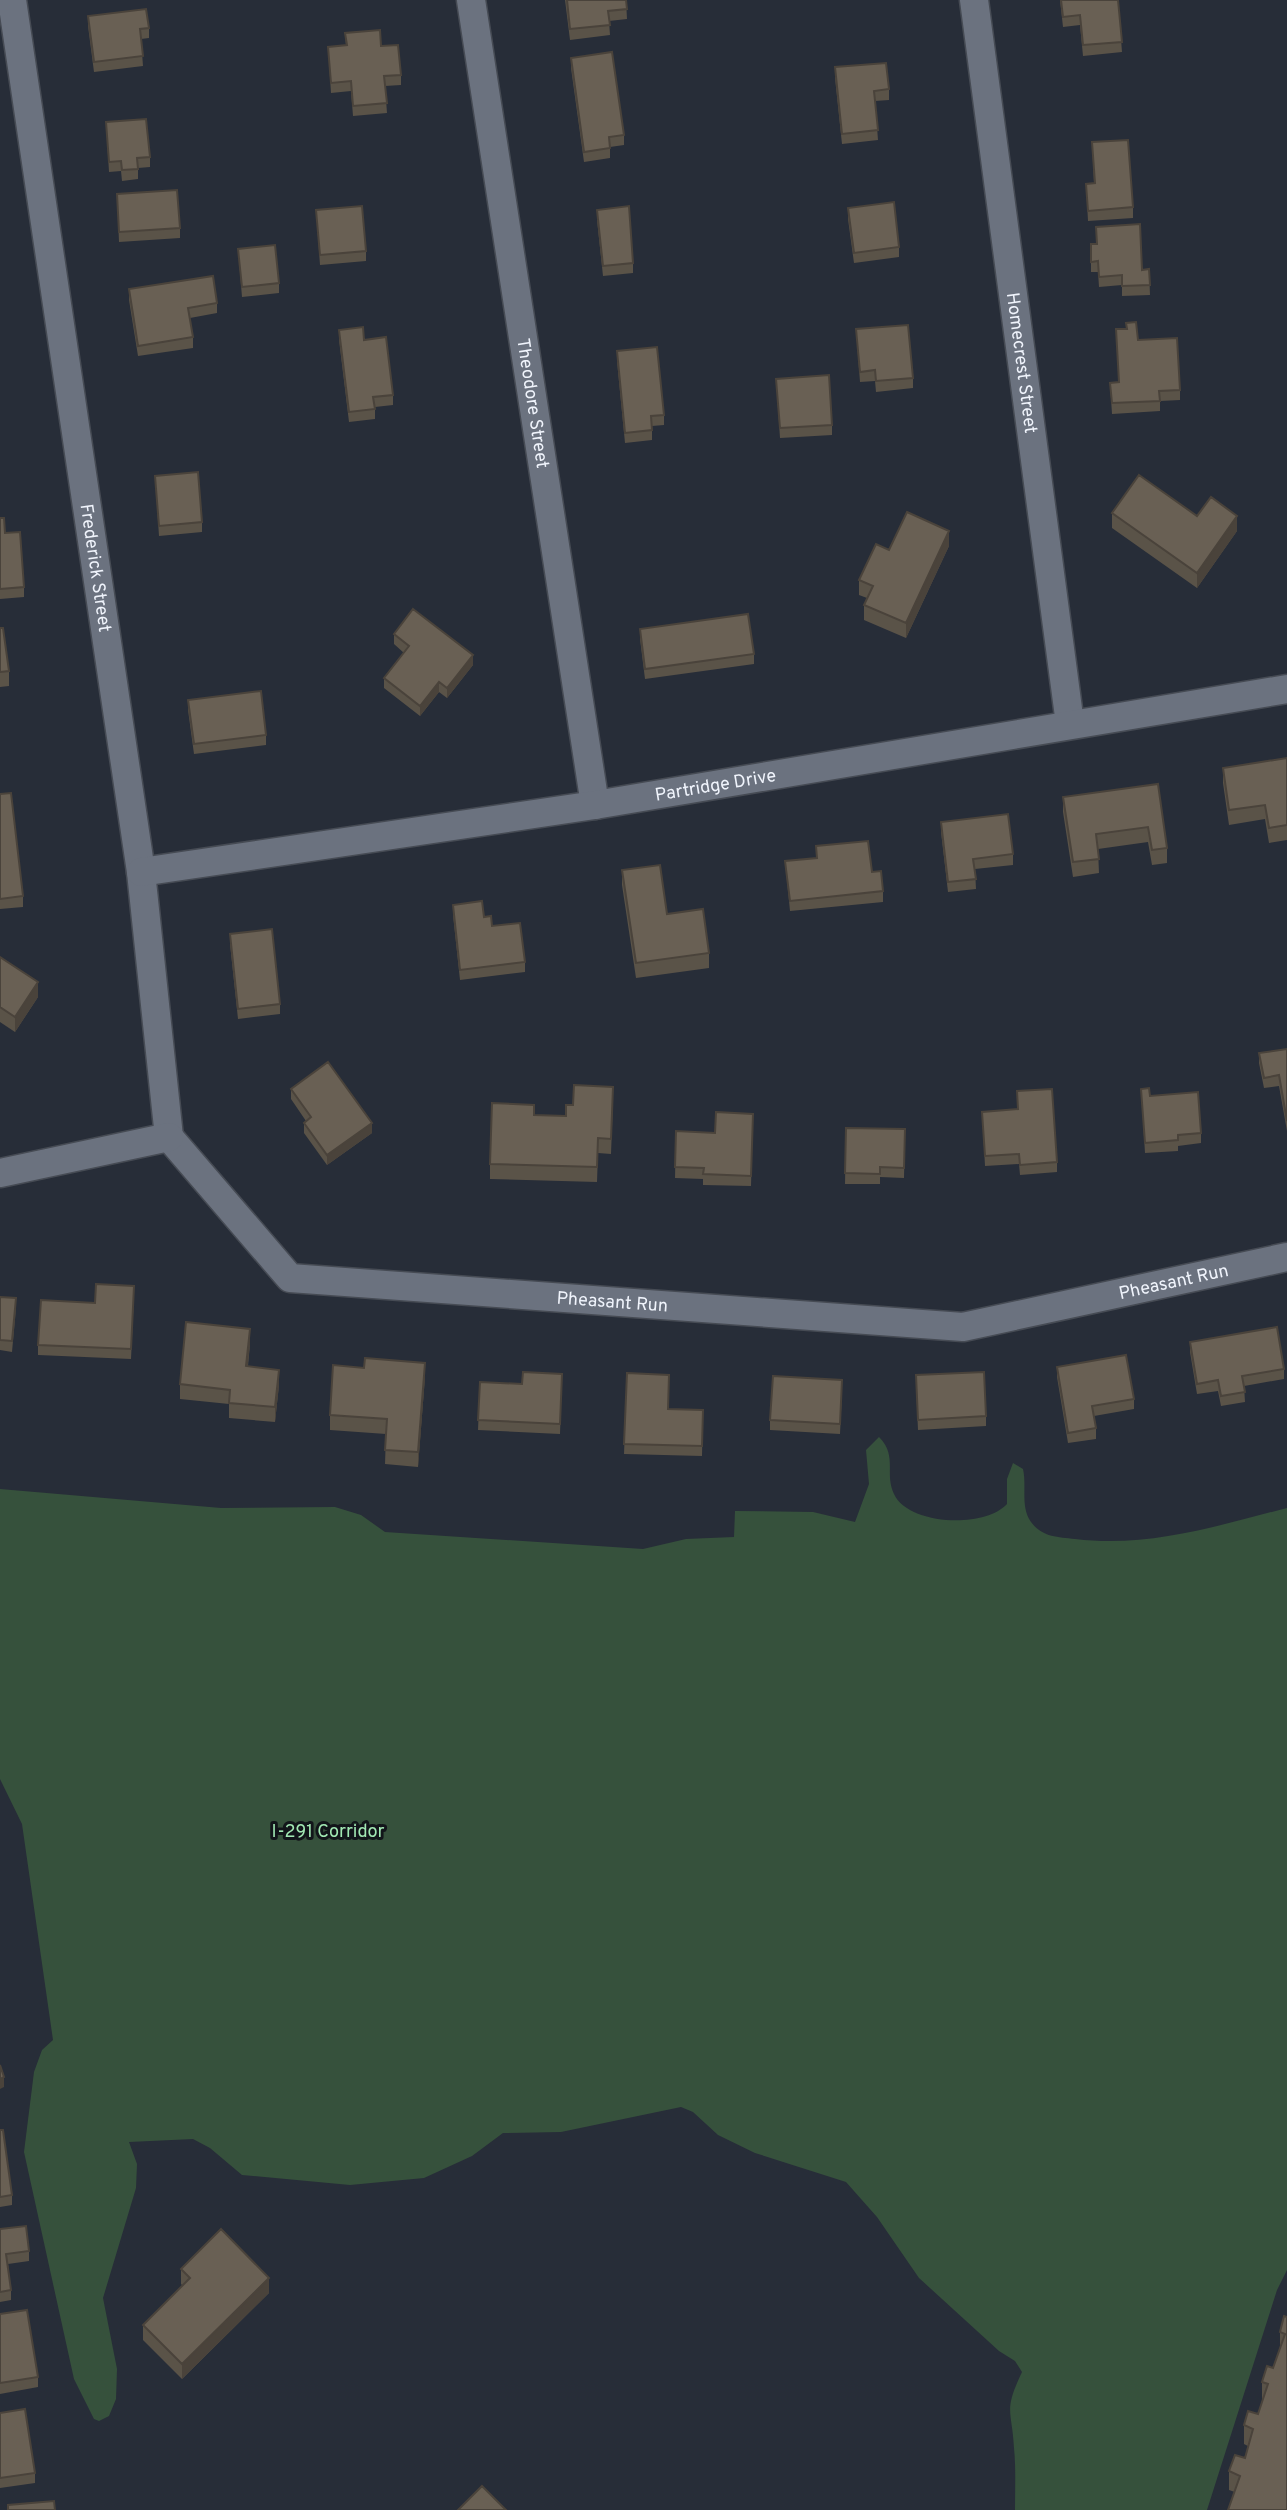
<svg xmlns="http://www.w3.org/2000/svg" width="1287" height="2510" viewBox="0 0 1287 2510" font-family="Overpass,sans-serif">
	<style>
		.green { fill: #36513c }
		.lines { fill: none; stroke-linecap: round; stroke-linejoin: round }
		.minor-casing { stroke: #464b54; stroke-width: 31 }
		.minor { stroke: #6b727f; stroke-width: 28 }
		.wall { fill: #5a5348 }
		.shaded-wall { fill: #4a433b }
		.building { fill: #696054; stroke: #4a433b; stroke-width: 2 }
		.labels { text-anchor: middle; stroke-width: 6; stroke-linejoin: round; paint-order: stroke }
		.street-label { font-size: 18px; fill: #f0f4fc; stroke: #12151a }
		.park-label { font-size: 18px; fill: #a2e9b4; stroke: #12151a }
	</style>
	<rect width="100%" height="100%" fill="#272d38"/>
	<path class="green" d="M879,1437C898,1456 884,1473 894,1494C908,1525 984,1529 1007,1504V1479L1013,1463L1023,1469C1027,1486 1020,1507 1031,1522C1042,1537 1057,1537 1075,1539C1149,1548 1216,1526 1287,1508V2270L1277,2290L1207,2510H1015C1015,2489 1016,2468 1014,2448C1012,2409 1003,2412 1022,2372L1015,2361L999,2351L919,2278L877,2217L846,2182L755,2153L718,2135L693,2112L681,2107L561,2132L503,2133L472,2156L424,2178L350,2185L242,2175L210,2148L193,2139L129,2142L137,2164L136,2188L103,2298L117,2369L116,2399L109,2416L99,2421L94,2419L74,2379L24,2152L34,2072L42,2050L53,2040L22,1824L0,1779V1489L221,1508L335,1507L361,1515L385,1532L643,1549L686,1539L734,1537L735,1511L813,1512L855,1522L869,1484L866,1450Z"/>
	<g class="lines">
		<defs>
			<g id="minor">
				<path id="s1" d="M12,0L141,872L169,1137"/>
				<path id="s2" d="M471,0L595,805"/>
				<path id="s3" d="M974,0L1070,724"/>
				<path id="s4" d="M141,872L595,805L1287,689"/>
				<path id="s5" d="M169,1137L290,1278L963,1327L1287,1257"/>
				<path d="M0,1173L169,1137"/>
			</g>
		</defs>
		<use href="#minor" class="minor-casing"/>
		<use href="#minor" class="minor"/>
	</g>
	<path class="wall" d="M565,0H626L627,19L609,21L610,35L570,40Z
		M1060,0H1118L1122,52L1083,56L1080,25L1063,27Z
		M88,16L149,28V38L141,39L143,66L94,72L88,26Z
		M345,33L381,46L401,75V85L385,86L387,113L353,116L351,91L331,93L328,47L346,46Z
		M571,58L624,135V145L610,147V158L584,162L571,68Z
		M835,67L889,89V100L875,101L878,140L842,144L835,78Z
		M106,122L150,157V167L138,168V179L122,181L121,171L109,172Z
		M1092,142L1133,207V218L1088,221L1086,184L1094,183Z
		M117,194L180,228V238L119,242Z
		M848,208L899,247V257L854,263L848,219Z
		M316,210L366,251V261L320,265Z
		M597,210L633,263V273L603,276L597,220Z
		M1091,244L1142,270L1149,269L1150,295L1122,296V285L1099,287L1098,272H1091Z
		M238,249L279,283V293L242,297Z
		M129,289L217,303V313L190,318L193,337V348L138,356L129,300Z
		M856,329L913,378V388L876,392L875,381L860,382Z
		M1116,329L1138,340L1180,390V400L1160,401V411L1112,414L1110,383H1119Z
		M339,330L364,340L393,395V405L375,407V419L349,422L339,340Z
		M617,351L664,415V425L652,426V440L625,443L617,361Z
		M776,379L832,425V435L780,438Z
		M155,476L202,522V532L159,536Z
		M1112,513L1197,516L1237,531L1197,588L1112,528Z
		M0,518L24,587V597L0,599Z
		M949,546L906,638L864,620V605L867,598L859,595V580L889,550Z
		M0,628L9,671V686L0,687Z
		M640,629L754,654V664L645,679L640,639Z
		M394,634L473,665L447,698L439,692L420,716L384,688V678L404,653L394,644Z
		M188,700L266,735V745L194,754L188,710Z
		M1287,758V840L1269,843L1265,819L1229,825L1223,783V768Z
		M1158,784L1167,848V863L1152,865L1148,842L1098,849L1099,873L1073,877L1063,812V797Z
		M0,794L23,896V907L0,909Z
		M941,822L1013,854V865L975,869L976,889L948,892L941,832Z
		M816,846L872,872L883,891V902L790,911L785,861L816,858Z
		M622,870L667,914L709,953V968L636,978L622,885Z
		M453,905L484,917L525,962V972L460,980L453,915Z
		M230,934L280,1004V1014L238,1019L230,944Z
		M0,957L38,997L15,1032L0,1022Z
		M1287,1049V1131L1279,1086L1264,1088L1259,1063V1053Z
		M291,1089L372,1133L327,1165L304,1133V1123L306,1121L291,1099Z
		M1141,1089L1201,1133V1143L1178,1146V1151L1145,1153Z
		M1017,1091L1057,1162V1172L1020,1175L1019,1164L985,1166L982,1112L1017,1110Z
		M613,1101L611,1154L598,1153L597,1182L490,1179V1164L534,1115L566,1116L573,1105Z
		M753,1114L751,1186L703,1185V1179L675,1178L676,1131L715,1133Z
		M846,1128L905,1129L904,1178L880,1177V1184H845Z
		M134,1296L131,1359L38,1355V1345L95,1303Z
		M0,1297L16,1308L12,1352L0,1350Z
		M1190,1342L1284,1369V1379L1244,1386L1245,1402L1221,1406L1218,1391L1197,1394L1190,1352Z
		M250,1344L248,1366L279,1385L275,1422L229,1418V1404L180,1399V1384Z
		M1057,1367L1134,1399V1409L1094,1416L1096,1428V1439L1068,1443L1057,1377Z
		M627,1373L668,1409L703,1410L702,1456L624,1454Z
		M562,1374L560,1434L478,1430L480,1382L522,1384Z
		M425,1377L418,1467L385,1464L386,1434L330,1430V1415Z
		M916,1385L986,1416V1426L918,1430Z
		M842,1391L840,1434L770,1430V1420Z
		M0,2130L12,2195V2205L0,2207Z
		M0,2229L29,2251V2261L8,2264L11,2290V2300L0,2302Z
		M181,2269L269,2293L182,2379L143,2340V2325L183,2286L181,2284Z
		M0,2314L38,2377V2387L0,2394Z
		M1287,2317V2510L1229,2490V2471L1245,2458L1248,2446L1244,2444V2425L1258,2414L1262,2401V2382L1273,2368L1280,2350V2332Z
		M0,2413L35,2473V2483L0,2488Z"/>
	<path class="shaded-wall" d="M1237,516V531L1197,588V573Z
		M949,531V546L906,638V623Z
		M473,655V665L447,698V688Z
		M439,682V692L420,716V706Z
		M38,982V997L15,1032V1017Z
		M372,1123V1133L327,1165V1155Z
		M250,1329V1344L246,1381V1366Z
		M425,1363V1377L418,1467V1452Z
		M279,1370V1385L275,1422V1407Z
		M4,2077V2087L0,2089V2079Z
		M269,2278V2293L182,2379V2364Z"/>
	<path class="building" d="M567,0H626L627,9L608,11L610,25L570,29Z
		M1061,0H1118L1122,42L1083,45L1080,15L1063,17Z
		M146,9L149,28L140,29L143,56L94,62L88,16Z
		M380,30L381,46L398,45L401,75L384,76L387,103L353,106L351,81L331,83L328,47L347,45L345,33Z
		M612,52L624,135L609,137L610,148L584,152L571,58Z
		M886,63L889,89L874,91L878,130L842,134L835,67Z
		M146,119L150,157L137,158L138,169L122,170L121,161L109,162L106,122Z
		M1128,140L1133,207L1088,211L1086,184L1095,183L1092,142Z
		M177,190L180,228L119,232L117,194Z
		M894,202L899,247L854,253L848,208Z
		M362,206L366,251L320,255L316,210Z
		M629,206L633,263L603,266L597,210Z
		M1140,224L1142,270L1149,269L1150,285L1122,286V275L1099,277L1098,261L1091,262V244H1097L1096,227Z
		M275,245L279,283L242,287L238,249Z
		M213,276L217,303L188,308L193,337L138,346L129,289Z
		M1136,322L1138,340L1177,338L1180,390L1159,391L1160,401L1112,403L1110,383L1119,382L1116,329H1127L1126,323Z
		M908,325L913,378L876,381L875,370L860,372L856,329Z
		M363,327L364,340L386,337L393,395L373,397L375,409L349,412L339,330Z
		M657,347L664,415L651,416L652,430L625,433L617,351Z
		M829,375L832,425L780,428L776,379Z
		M198,472L202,522L159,526L155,476Z
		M1139,475L1197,516L1211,497L1237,516L1197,573L1112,513Z
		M907,512L949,531L906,623L864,605L873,586L859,580L876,544L889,550Z
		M0,518H4L5,533L20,532L24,587L0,589Z
		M413,609L473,655L447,688L439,682L420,706L384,678L409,646L394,634Z
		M748,614L754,654L645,669L640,629Z
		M0,628H3L9,671L0,672Z
		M261,691L266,735L194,744L188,700Z
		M1287,758V825L1269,828L1265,805L1229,810L1223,768Z
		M1158,784L1167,848L1152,850L1148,827L1096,834L1099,859L1073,862L1063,797Z
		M11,793L23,896L0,899V794Z
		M1008,814L1013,854L973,859L976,879L948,882L941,822Z
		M868,841L872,872L881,871L883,891L790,901L785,861L817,858L816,846Z
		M660,865L667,914L703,909L709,953L636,963L622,870Z
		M482,901L484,917L491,916L492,926L520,923L525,962L460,970L453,905Z
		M272,929L280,1004L238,1009L230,934Z
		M0,957L38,982L15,1017L0,1007Z
		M1287,1049V1121L1279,1075L1264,1078L1259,1053Z
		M328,1062L372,1123L327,1155L304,1123L311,1117L291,1089Z
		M574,1085L613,1087L611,1139L598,1138L597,1167L490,1164L492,1103L534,1105V1115L566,1116V1105H573Z
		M1149,1088L1150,1096L1198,1092L1201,1133L1178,1135V1140L1145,1143L1141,1089Z
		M1052,1089L1057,1162L1020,1165L1019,1154L985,1156L982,1112L1018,1109L1017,1091Z
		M716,1112L753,1114L751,1176L703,1174L704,1168L675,1167L676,1131L715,1133Z
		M846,1128L905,1129L904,1168L880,1167V1174L845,1173Z
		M96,1284L134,1286L131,1349L38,1345L41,1300L95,1303Z
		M0,1297L16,1298L12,1341L0,1340Z
		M186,1322L250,1329L246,1366L279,1370L275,1407L229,1403L230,1390L180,1384Z
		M1277,1327L1284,1369L1242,1376L1245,1392L1221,1396L1218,1380L1197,1384L1190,1342Z
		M1126,1355L1134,1399L1092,1406L1096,1428L1068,1433L1057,1367Z
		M365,1358L425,1363L418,1452L385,1450L387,1419L330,1415L333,1365L364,1368Z
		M523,1372L562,1374L560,1424L478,1420L480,1382L522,1384Z
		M984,1372L986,1416L918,1420L916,1375Z
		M627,1373L669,1375L668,1409L703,1410L702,1446L624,1444Z
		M773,1376L842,1380L840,1424L770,1420Z
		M0,2065L4,2077L0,2079Z
		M0,2130H3L12,2195L0,2197Z
		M26,2226L29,2251L6,2254L11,2290L0,2292V2229Z
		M221,2229L269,2278L182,2364L143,2325L190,2278L181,2269Z
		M27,2310L38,2377L0,2383V2314Z
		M1284,2316L1287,2317V2510H1228L1240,2476L1229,2471L1235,2455L1245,2458L1253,2429L1244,2425L1248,2411L1258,2414L1268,2384L1262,2382L1267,2366L1273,2368L1285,2334L1280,2332Z
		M25,2409L35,2473L0,2478V2413Z
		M482,2486L506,2510H458Z
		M54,2501L55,2510H8V2505Z"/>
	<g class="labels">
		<g class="street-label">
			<text dy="6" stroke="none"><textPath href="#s3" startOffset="366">Homecrest Street</textPath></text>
			<text dy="6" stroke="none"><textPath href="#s2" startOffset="408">Theodore Street</textPath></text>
			<text dy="6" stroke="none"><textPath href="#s1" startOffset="574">Frederick Street</textPath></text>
			<text dy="6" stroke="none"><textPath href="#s4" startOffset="581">Partridge Drive</textPath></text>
			<text dy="6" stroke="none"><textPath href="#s5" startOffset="1076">Pheasant Run</textPath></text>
			<text dy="6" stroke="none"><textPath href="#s5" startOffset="509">Pheasant Run</textPath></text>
		</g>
		<g class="park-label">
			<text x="328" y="1837">I-291 Corridor</text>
		</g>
	</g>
</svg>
